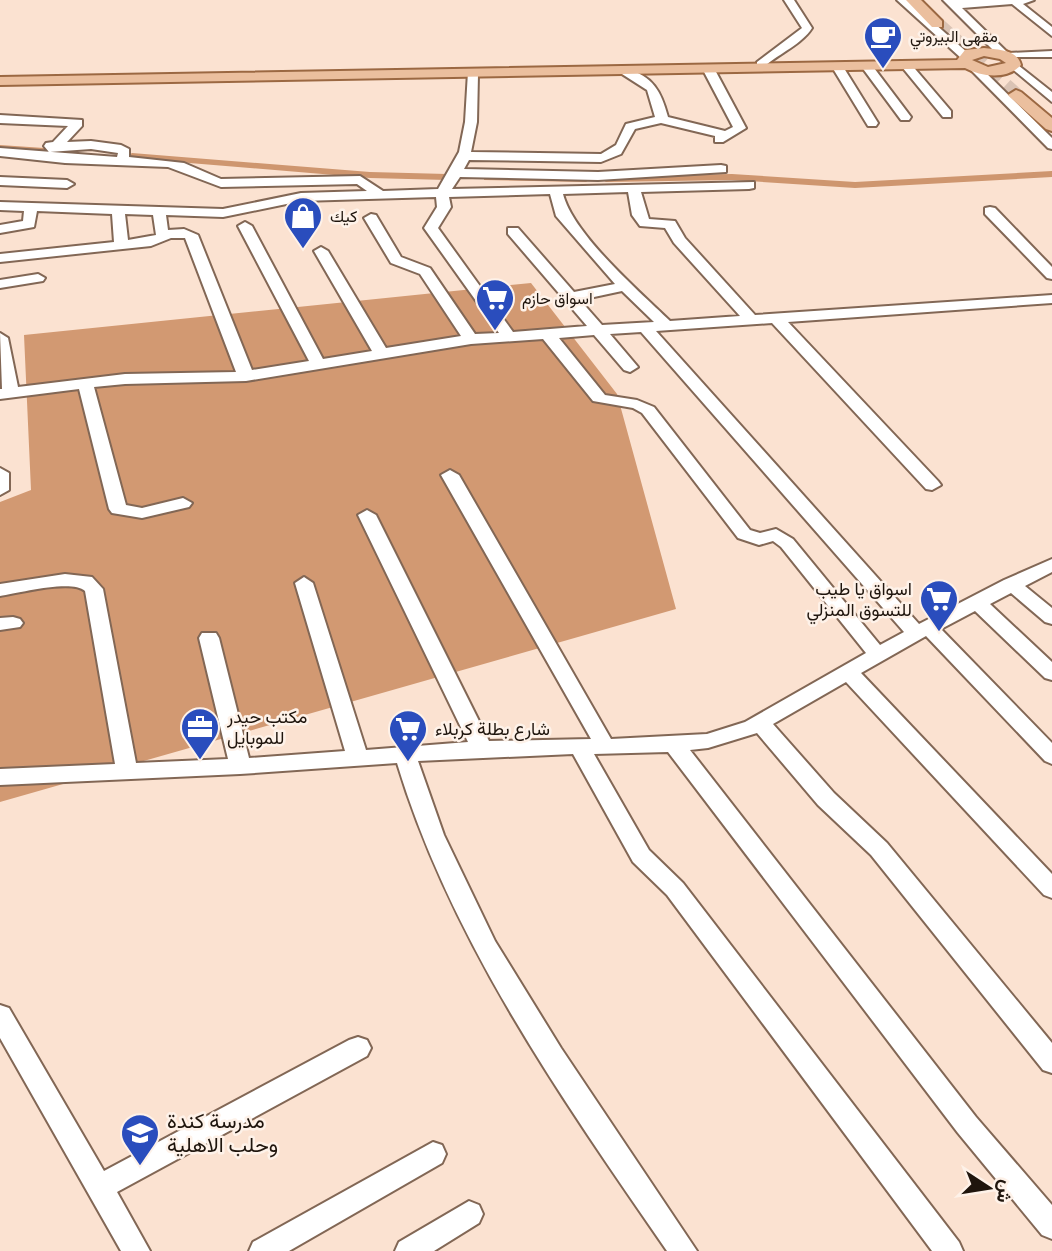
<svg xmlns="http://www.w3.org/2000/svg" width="1052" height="1251" viewBox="0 0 1052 1251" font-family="'IBM Plex Serif',Vazirmatn,serif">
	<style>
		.forest { fill: #d29972 }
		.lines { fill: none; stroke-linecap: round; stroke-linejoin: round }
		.canal { fill: #ce966f; fill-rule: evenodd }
		.major-tunnel { stroke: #dac3b4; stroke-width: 15; stroke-dasharray: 15 8; stroke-linecap: butt }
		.minor-casing { stroke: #826755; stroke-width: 4 }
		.major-casing { stroke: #9b6842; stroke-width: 4 }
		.minor { fill: #fff; fill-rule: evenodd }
		.major { fill: #ebbf9e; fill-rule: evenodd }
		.labels { text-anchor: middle; stroke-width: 5; stroke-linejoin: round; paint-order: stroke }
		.far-poi-label { font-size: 16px; fill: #1f150d; stroke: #fef2e9; text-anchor: start }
		.poi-label { font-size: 18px; fill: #1f150d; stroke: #fef2e9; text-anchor: start }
		.near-poi-label { font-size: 21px; fill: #1f150d; stroke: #fef2e9; text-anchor: start }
	</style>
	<rect width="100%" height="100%" fill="#fbe2d1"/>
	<path class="forest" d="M531,283L617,394L676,609L0,802V502L31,490L24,335Z"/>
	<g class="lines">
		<path class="canal" d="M0,145L44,148L49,151L44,154L0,151Z
			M132,153L370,172L447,174L452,177L447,180L370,178L129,158L127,156Z
			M1052,171V177L855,188L732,180L606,182L601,179L606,176L732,174L855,182Z
			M487,175L586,176L591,179L586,182L484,180V176Z"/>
		<path class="major-tunnel" d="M937,24L1016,95"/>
		<defs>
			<path id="minor" d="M784,0H794L812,28C802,44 780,53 765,66H757V62L802,28Z
				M897,0H908L969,54V58H961Z
				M943,0H1034L1023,4L1052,27V36L1012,4L962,8L1008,53L1052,51V57H1000Z
				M1014,62L1052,92V102L1010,67L1008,65Z
				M902,63H910L951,111V117H943L902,67Z
				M863,64H871L911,117L909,120H901L861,66Z
				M834,65H842L878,123L876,126H868L832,67Z
				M970,65H978L1052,138V149L1048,148L970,69Z
				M709,67L715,70L746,128L723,142H715V136L661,123L635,129L621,154L601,162L469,160L464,169L598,172L721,165L726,166V172L598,180L460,177L452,189L754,182V188L749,189L641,192L649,219L675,221L685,238L755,315L1052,295V303L788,322L938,481L941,485L932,490L926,489L772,323L656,331L919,624L1004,580L1052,559V572L1025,586L1052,608V624L1045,622L1011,593L990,604L1052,662V680L1045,678L975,611L941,629L1052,743V764L1045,761L926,636L861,673L1052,874V898L1044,895L846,682L773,724L834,793L887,843L1052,1043V1073L1043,1070L871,855L818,805L757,733L708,748L690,750L976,1117L1052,1205V1239L1042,1235L958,1133L668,752L594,754L649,850L683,883L959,1242L963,1251H932L667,895L633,862L573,754L418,761L444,835L495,941L561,1048L697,1251H667C562,1099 451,941 397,763L240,774L0,785V769L115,764L85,591C72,579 19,593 0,596V584L65,574L92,577L103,589L136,763L228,759L199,638L202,633H216L219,638L249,758L345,751L295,583L304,577L313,583L366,750L468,742L358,515L367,510L376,515L489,741L591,739L441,475L450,470L459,475L611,739L707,734L745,722L866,653L781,547L773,541L759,545L738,538L642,413L633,408L593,401L543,339L471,344L246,381L125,384L94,387L126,505L142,508L183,498L192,503L189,507L142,518L112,513L109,509L79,389L0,399V389H2L0,333L8,338L18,387L125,374L236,372L185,238H171L151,246L0,262V254L114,242L112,214L37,211L34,227L0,233V225L23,221L24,211L0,210V202L223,209L301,193L367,191L357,184L221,187L168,167L65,163L0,156V148L117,157L118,153L91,149L49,152L44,146L46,143L53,142L68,126L0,123V115L82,120V126L67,142L91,141L121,145L129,149V157L184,163L221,179L360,176L383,191L438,189L459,152L465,122L468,72L478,74L477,122L471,152L601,154L616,145L626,124L655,117L647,90L622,74L620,72L626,69C653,76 661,91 668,117L725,131L733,127L703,70ZM628,192L632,215L640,226L665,228L674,243L740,316L670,321C639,291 573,234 563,194ZM550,194L556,216L615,284L574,292L518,228H508V234L587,326L513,332L438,228L451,207L449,197ZM436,197L437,207L424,228L499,333L475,334L430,268L401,257L376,215L371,214L364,218L391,263L420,274L461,336L386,348L328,251L321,247L314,251L372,351L323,359L252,226L245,222L238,226L309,361L252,370L198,235L184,229L168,230L166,215L223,217L301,201ZM125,214L153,215L156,235L128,240ZM622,291L654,322L602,325L580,300ZM641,332L904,632L880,645L793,539L776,529L760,533L750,530L654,407L637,400L605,395L559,338L594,335L624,370L630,372L638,367L610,334Z
				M0,177L67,180L74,184L67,188L0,185Z
				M990,207L995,208L1052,267V279L1047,278L985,214V208Z
				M38,274L45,278L43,281L0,288V280Z
				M0,468L9,473V490L0,495Z
				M13,617L20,619L23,623L20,627L0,630V618Z
				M0,1005L9,1008L104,1171L349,1040L358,1037L367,1040L371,1048L367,1056L117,1192L150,1251H121L0,1038Z
				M433,1142L442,1145L446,1154L442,1163L289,1251H249L253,1242Z
				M469,1201L479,1205L483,1214L479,1223L434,1251H395L399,1242Z"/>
			<path id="major" d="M906,0H921L942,21V27H932Z
				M984,48C998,50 1017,49 1021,65C1007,80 982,77 965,68L0,85V77L957,60L965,50ZM984,56L1000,59L1006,63L988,67L972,60Z
				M1016,90L1021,92L1052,118V131L1046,129L1011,98L1008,95Z"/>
		</defs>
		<use href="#minor" class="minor-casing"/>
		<use href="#major" class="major-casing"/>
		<use href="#minor" class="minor"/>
		<use href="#major" class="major"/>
	</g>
	<defs>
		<symbol id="cafe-pin" viewBox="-11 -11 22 30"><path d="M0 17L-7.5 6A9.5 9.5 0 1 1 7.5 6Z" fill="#2a4dbd" stroke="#fef2e9"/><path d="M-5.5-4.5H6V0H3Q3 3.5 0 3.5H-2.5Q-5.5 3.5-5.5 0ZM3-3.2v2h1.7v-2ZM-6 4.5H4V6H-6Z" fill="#fff"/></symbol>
		<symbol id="shop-pin" viewBox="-11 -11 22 30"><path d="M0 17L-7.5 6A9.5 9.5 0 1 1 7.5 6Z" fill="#2a4dbd" stroke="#fef2e9"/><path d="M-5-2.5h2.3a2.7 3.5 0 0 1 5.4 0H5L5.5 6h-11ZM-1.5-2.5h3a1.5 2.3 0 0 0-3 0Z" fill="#fff"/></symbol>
		<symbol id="supermarket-pin" viewBox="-11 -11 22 30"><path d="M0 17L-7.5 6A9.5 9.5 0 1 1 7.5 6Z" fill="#2a4dbd" stroke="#fef2e9"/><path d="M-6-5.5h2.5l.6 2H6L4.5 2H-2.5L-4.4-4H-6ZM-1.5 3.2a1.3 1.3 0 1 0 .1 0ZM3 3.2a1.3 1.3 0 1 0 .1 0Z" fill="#fff"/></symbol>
		<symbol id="office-pin" viewBox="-11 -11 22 30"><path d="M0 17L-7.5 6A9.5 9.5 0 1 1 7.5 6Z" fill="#2a4dbd" stroke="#fef2e9"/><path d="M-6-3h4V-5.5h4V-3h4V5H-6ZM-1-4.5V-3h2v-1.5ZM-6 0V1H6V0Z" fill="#fff"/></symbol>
		<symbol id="school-pin" viewBox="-11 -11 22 30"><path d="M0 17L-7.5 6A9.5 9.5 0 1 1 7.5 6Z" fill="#2a4dbd" stroke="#fef2e9"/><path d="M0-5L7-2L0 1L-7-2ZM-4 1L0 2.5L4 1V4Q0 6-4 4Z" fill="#fff"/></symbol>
	</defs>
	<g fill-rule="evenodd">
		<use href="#cafe-pin" x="861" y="14" width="44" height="60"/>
		<use href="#shop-pin" x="281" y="194" width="44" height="60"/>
		<use href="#supermarket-pin" x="473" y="276" width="44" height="60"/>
		<use href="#supermarket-pin" x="917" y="577" width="44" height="60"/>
		<use href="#office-pin" x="178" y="705" width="44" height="60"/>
		<use href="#supermarket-pin" x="386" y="707" width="44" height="60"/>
		<use href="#school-pin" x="118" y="1111" width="44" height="60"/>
	</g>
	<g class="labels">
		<g class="far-poi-label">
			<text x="910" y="42">مقهى البيروتي</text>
			<text x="330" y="222">كيك</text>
			<text x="522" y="304">اسواق حازم</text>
		</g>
		<g class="poi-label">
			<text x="912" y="595" text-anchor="end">اسواق يا طيب<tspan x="912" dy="21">للتسوق المنزلي</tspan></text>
			<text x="227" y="723">مكتب حيدر<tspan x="227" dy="21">للموبايل</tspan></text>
			<text x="435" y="735">شارع بطلة كربلاء</text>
		</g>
		<g class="near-poi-label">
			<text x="167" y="1128">مدرسة كندة<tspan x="167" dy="24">وحلب الاهلية</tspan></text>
		</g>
	</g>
	<g transform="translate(989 1188) rotate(102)" stroke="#fef2e9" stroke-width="5" paint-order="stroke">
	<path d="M0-5L12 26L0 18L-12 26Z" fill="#1f150d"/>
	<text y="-10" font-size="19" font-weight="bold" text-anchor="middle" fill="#1f150d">ش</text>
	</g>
</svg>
